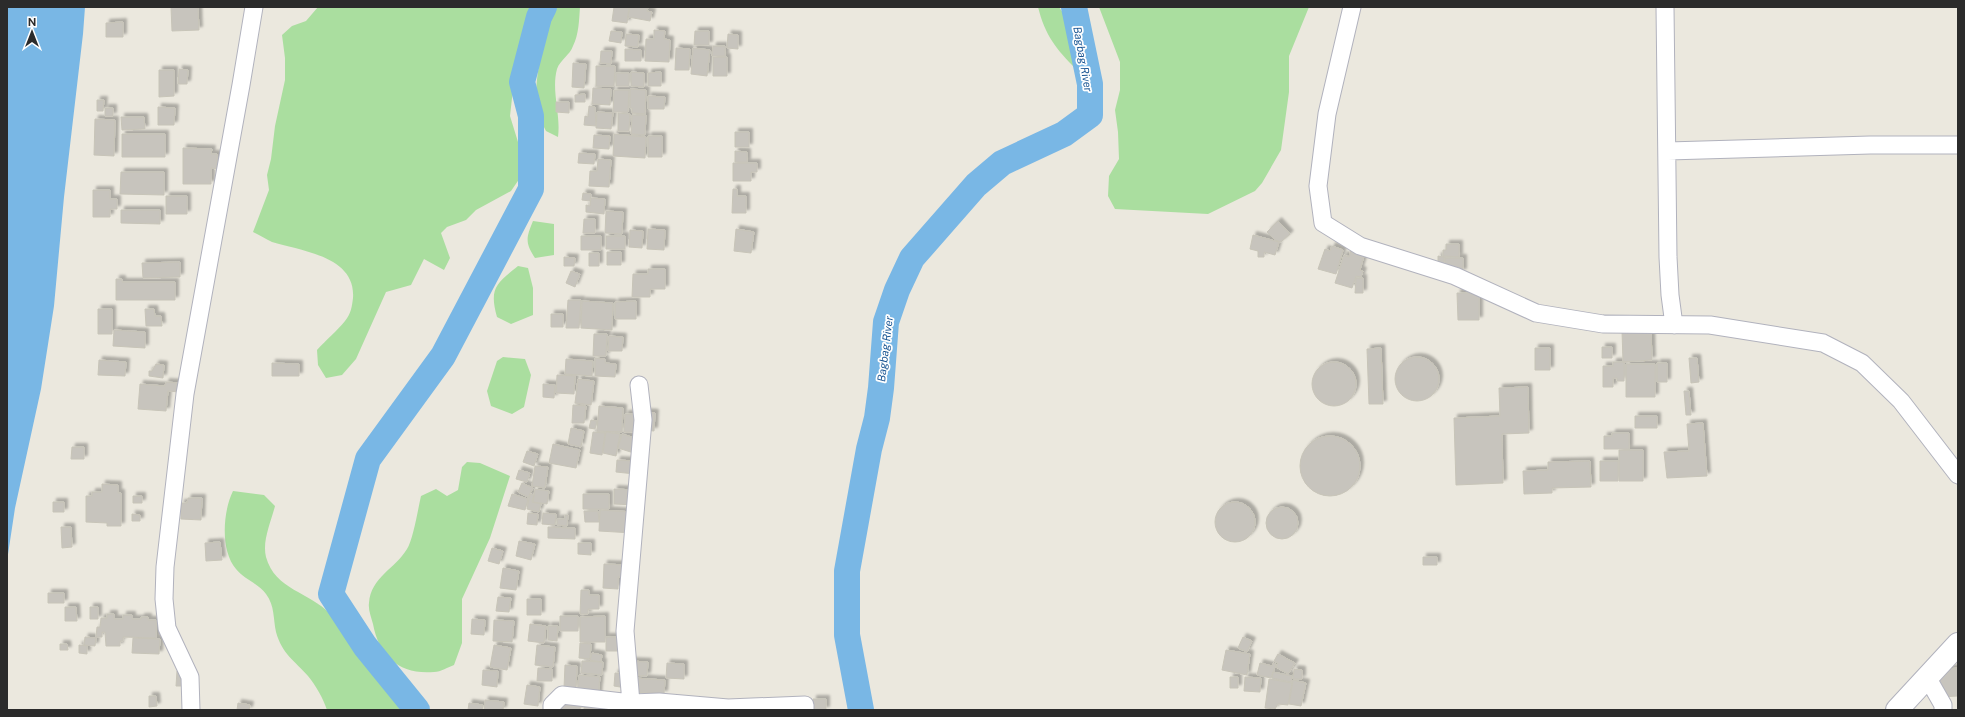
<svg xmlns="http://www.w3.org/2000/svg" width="1965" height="717" viewBox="0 0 1965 717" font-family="'Public Sans',sans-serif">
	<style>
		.green { fill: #aade9f }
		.water { fill: #79b7e5 }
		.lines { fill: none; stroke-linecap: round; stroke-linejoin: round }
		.river { stroke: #79b7e5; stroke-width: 26 }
		.building { fill: #c7c4bd; stroke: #c7c4b8; filter: url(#shadow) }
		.street-casing { stroke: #b1b2bd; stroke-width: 19 }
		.secondary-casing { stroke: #b1b2bd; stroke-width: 24 }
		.street { stroke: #fff; stroke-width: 17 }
		.secondary { stroke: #fff; stroke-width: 22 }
		.labels { text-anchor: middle; stroke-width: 3.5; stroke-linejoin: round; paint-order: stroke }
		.water-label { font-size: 11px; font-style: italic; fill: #185492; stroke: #fff }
	</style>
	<defs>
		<filter id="shadow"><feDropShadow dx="3.5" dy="-3.5" stdDeviation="1" flood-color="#0004"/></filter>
	</defs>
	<rect width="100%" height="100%" fill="#ebe8de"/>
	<path class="green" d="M318,7H536L516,63L513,89L510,116L522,155V175L511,191L476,210L466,220L447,227L441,233L450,258L444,270L424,259L411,285L386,292L356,359L342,375L326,378L318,365L317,350C326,340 337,331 345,321C351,314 352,306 353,298C356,256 301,251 272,242C266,239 259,235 253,232L269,190L267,175L271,159L275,126L285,80V58L282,35L292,26L306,21Z
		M553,7H580C579,20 579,34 573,46C570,55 560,60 557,69C551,91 561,114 558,137L546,131C544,127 541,122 539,117C530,88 545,36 553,7Z
		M1038,7H1059L1075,31L1086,52L1076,69C1056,49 1045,35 1038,7Z
		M1099,7H1309L1289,56V92L1281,150L1262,183L1255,191L1208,214L1115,209L1108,196L1109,176L1119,159L1118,132L1115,110L1120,90V62Z
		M533,221L554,224V255L535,258C525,243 526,238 533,221Z
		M518,266L528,268L533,288V315L511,324L497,317C489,288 496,284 518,266Z
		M503,357L525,359L531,375L524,407L512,414L491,406L487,391L497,361Z
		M467,462L480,463L510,476L490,538L462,599V643L454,665C448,667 441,672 434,672C400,675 379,657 373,624C371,617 368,609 369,603C371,577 395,569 407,549C413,540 418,509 421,496L436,489L447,496L458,490L462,467Z
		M233,491L264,495L275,506C271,522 262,541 266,557C275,590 310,592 330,614C337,622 341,632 347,640C365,661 389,683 400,710H327C323,698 316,686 308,676C295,661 282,654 276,632C273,619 275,606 266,594C259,584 244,579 236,569C220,550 223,511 233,491Z"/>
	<path class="water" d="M7,7H85L83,34L64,197L54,306L41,389L15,508L7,561Z"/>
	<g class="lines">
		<path class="river" d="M417,710L365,646L331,594L368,459L443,356L531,189V116L522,82L539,17L544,7
			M861,710L847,635V571L869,449L877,418L881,388L886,322L897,290L912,258L976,185L1002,163L1064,134L1090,115V84L1074,7"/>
	</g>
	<path class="building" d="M171,7H198L199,30L172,31Z
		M614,7L629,8L627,23L612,21Z
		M630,7H648L647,11L652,12L650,21L628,17Z
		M123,22V37H106V23Z
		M654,30L665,31L664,39L670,40L669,62L645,61L646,39H654Z
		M611,31L622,32L621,43L609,41Z
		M695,31H709V45H694Z
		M626,34L639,35L638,47L625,46Z
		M728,34L738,35V49L727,48Z
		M713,46H725V56H712Z
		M676,48L690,49L689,70H675Z
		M693,48L710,50L707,76L691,74Z
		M625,49L641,50V61H625Z
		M601,51H612L611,64L600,63Z
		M713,57H727V76H713Z
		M573,63L586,64L584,88L572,87Z
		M596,66H615L614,86H596Z
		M179,69L188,70L187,84H178Z
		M159,70H174V96L159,97Z
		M631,72L644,73V87L631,86Z
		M661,72V86H648V73Z
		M616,73H629V86H616Z
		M593,88L611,89L610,105L592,104Z
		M630,89L646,90L645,114L632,113V108H630Z
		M614,90H629L628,112H613Z
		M585,94V102H575V95Z
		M648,96L665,97L664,109H648Z
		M97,100H104L103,111H97Z
		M556,102H569V113L556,112Z
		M589,106L595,107L596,126L584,125L585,116L588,117Z
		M158,107L175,108L174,125H158Z
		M105,108H113V116H105Z
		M597,112L613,113L611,129L596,128Z
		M618,113L630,114L629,131H618Z
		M632,115H646L645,135L631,134Z
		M121,117H144L145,129L122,130Z
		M95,119L115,120L114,156L94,155Z
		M735,132H749V147H735Z
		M122,134H165V157H122Z
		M614,134L646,137L645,158L613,156Z
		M594,135L610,136L609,149L593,148Z
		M648,136H662V157H648Z
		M183,148L212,149L211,154H217V169L211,168V184H183Z
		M735,151L747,152V162H735Z
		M579,153L595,154L594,164L578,163Z
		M598,159L611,160L609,187L589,186L590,171H597Z
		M733,163H757V172H751V181H733Z
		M121,172H164V195L120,194Z
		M733,189H737V196H746V213H732Z
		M93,190H110V199H117V209H110V217H93Z
		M583,193L591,194L590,201L582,200Z
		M166,196H187V214H166Z
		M591,198L605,199L604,214L586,212V205L590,206Z
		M121,210H160V224L121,223Z
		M606,211L623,212L622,234L605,233Z
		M584,219H595V233H583Z
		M1278,221L1290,234L1281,242L1275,240L1267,232Z
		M648,229L665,230L664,250L647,249Z
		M736,229L754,232L751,253L734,251Z
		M630,230L643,231L642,248L629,247Z
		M1253,235L1279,242L1275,255L1264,252V257H1258V251L1250,249Z
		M581,236H601V250H581Z
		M606,236H625V249H606Z
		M1446,244H1459V257L1443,256V250H1446Z
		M1332,246L1343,250L1336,274L1318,269L1325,249L1330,251Z
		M1352,246L1364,256L1360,270L1363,271L1361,277L1356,276L1352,288L1335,283L1344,255L1349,257Z
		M607,252H621V265H607Z
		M589,253H599V266H589Z
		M1438,256L1444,257V266H1438Z
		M564,257L575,258L574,266H564Z
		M1445,258H1463V272H1445Z
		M180,262V277L143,278L142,263Z
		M648,269H665V289H650V297H632L633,274H648Z
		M571,271L580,274L575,287L566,283Z
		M1356,278H1363V293H1355Z
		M116,279H122V282H175V300H116Z
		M1457,293H1479V320H1458Z
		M568,300H581L579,328H566Z
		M582,301L613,303L612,330L581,328Z
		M636,301V319H615V302Z
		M98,309H112V334H98Z
		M145,309H154L155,316H161L162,326H146Z
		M551,314H563V327H551Z
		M114,330L145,332V348L113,346Z
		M1651,330L1652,360L1623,362L1622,331Z
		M594,334H607L606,356H593Z
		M609,336L623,337L622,351H608Z
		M1602,347H1612V358H1602Z
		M1381,348L1383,404H1369L1367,349Z
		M1535,348H1550V370H1535Z
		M1395 379a22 22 0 1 1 44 0a22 22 0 1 1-44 0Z
		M595,358L605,359V363L616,364L615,377L595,376Z
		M1689,358H1697L1699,382L1691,383Z
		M566,359L593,361L592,376L565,374Z
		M99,360L126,362L125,376L98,375Z
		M1312 384a22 22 0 1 1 44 0a22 22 0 1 1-44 0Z
		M1613,362H1624V381H1617V378H1613V387H1603V366H1613Z
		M272,363L299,364V376H272Z
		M1657,363H1667V382H1657Z
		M156,364L164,365L163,378L149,376V371H152Z
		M1626,364H1655V397H1626Z
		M557,375L575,376L574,394L556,393Z
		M578,379L594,381L591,405L575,403Z
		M166,382L180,383L179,392L168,391L166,411L138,409L140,384L165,386Z
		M543,384L555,385L554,398L543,397Z
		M1528,387L1529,433L1502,434L1503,483L1456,485L1454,418L1500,416L1499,388Z
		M1684,391H1689L1691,415H1686Z
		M573,405L586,406L584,423H572Z
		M599,406L623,408L622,432L597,431Z
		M645,412L655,413L654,431L644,430Z
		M625,414H634L633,432H624Z
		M1635,416H1657V428H1635Z
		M591,420L597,421L595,429L589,428Z
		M1703,423L1707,476L1667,478L1664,452L1689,451L1687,424Z
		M571,428L584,431L581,447L568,444Z
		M593,432L605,433L602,455L590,453Z
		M606,432L620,434L616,456L603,453Z
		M1612,433H1629V449H1604V436H1612Z
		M622,434L641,440L637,454L618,448Z
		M1300 466a30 30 0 1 1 60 0a30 30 0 1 1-60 0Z
		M553,444L580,450L576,468L549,463Z
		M72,447H84V459H71Z
		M1619,450H1643V481H1619Z
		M527,451L538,454L534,466L523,462Z
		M617,460L636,461L635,474L616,472Z
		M1590,461L1591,487L1552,488V493L1524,494L1523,471L1548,470V462Z
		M1600,461H1618V481H1600Z
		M535,466L548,467L545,488L532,486Z
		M519,470L530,473L527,482L516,479Z
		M522,483L533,488L528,497L518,492Z
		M102,484L118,485V493H121V526H107V523L86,522V496H92V492H102Z
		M535,489L549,491L547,504L533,502Z
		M614,489L636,490L635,505L614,504Z
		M512,494L528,499L525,510L508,506Z
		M530,494L534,495L532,502L541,504L539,512L527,509Z
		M583,494H609V509H583Z
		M133,496H142V503H133Z
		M188,498H202L201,520L181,519V503H187Z
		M1215 522a20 20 0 1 1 40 0a20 20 0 1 1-40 0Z
		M53,502H64V512H53Z
		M1266 523a16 16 0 1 1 32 0a16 16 0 1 1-32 0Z
		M600,510L634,512L633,533L599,531Z
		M584,511H598L599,522H585Z
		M528,513L538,514L537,525L527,524Z
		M543,513L556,514L555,525L542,524Z
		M132,514L140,515V521H132Z
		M565,515H568L567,526L557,525V519H565Z
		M61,527H71L72,547L62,548Z
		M548,527L575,528V539L548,538Z
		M519,541L535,544L531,560L516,556Z
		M220,542L222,560L206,561L205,543Z
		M578,543H591V555L578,554Z
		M492,548L503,551L499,564L488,561Z
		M1423,557H1437V565H1423Z
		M604,564L629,565V578L618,577V589L603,588Z
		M503,568L519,571L516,590L500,588Z
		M581,590H589V595H599V609H588V614H580Z
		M48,593H64V603H48Z
		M498,597L511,598L509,612L496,611Z
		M527,599H541V615H527Z
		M65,607H76L77,621H65Z
		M90,607H98V619H90Z
		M107,614H114V619H123V615H132V619H141V617H148V620H156V638L123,637V641H120V646H106L105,632H102V637H96L97,627H100L101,618H107Z
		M560,616H578V631H560Z
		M605,616V642H580V617Z
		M472,619L485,620L484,635L471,634Z
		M494,620L514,621L512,642L493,641Z
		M530,624L546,626L544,643L528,641Z
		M548,626H558L557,641L548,640Z
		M85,637L96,638L95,646L84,645Z
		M606,637H623V651H606Z
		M1243,637L1252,641L1247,652L1238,648Z
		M133,638L160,639L159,654L132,653Z
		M580,643L591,644L590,659L579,658Z
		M60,644H67L68,650H60Z
		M79,645L87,646V654L79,653Z
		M494,645L511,648L507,670L490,667Z
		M537,645L555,647L553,667L535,665Z
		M1226,650L1250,654L1247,675L1222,670Z
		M592,653L602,655L601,662L590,660Z
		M1278,654L1295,663L1288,674L1276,667L1278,663L1274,661Z
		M582,661L603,662L602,675L581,673Z
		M631,661L648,662L647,676L631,675Z
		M667,663L684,664V679L666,678Z
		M1260,663L1272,666L1273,663L1276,664L1271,678L1257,675Z
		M565,665L577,666L576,689L564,688Z
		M538,668L552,669V681H537Z
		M1958,668V696L1939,697L1937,670Z
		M1294,669L1302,670V679H1293Z
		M483,670L498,671L497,687L482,685Z
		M177,671H187L186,686H176Z
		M1273,672L1292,676L1291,682L1272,678Z
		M615,673L628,674L626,688L614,686Z
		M579,675L600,677L598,696L577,694Z
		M1230,677H1238V688H1230Z
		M1245,677L1261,678L1260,692L1244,691Z
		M634,678L665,680L664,694L633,692Z
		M1269,679L1292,683L1288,705L1278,704L1275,709L1265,708Z
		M1293,680L1306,683L1301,706L1289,704Z
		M527,685L540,687L538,706L524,704Z
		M149,696H156L157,706L149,707Z
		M813,699H826V710H813Z
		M485,700L504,702L503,710H484Z
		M560,700L581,701L580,710H560Z
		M584,702L609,703V710H584Z
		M238,703L250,705L249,710H237Z
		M469,703L483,705L482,710H468Z"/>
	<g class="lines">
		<defs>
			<path id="street" d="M1352,7L1327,114L1318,186L1323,223L1360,246L1455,276L1536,313L1603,324L1710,325L1823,343L1862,363L1901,401L1958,475
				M1665,7L1668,257L1670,295L1674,325
				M1668,151L1870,145H1958
				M1927,677L1943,705V710
				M631,703L625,631L643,420L639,385
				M191,710L190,677L167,628L164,599L165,567L185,394L241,85L254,7
				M552,710V705L562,695L631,703L659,702L728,708L805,705V710"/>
			<path id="secondary" d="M1897,710L1958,644"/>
		</defs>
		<use href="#street" class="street-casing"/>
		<use href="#secondary" class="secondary-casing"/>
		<use href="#street" class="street"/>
		<use href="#secondary" class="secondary"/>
	</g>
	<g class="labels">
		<g class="water-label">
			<text transform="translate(1083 59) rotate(80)" y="4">Bagbag River</text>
			<text transform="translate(885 349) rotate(-83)" y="4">Bagbag River</text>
		</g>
	</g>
	<rect width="1965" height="717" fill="none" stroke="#2b2b2b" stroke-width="16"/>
	<g transform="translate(32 32)" stroke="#ffffff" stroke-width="3" paint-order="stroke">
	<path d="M0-3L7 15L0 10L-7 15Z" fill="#2b2b2b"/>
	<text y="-6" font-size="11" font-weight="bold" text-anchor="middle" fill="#2b2b2b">N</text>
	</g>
</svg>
